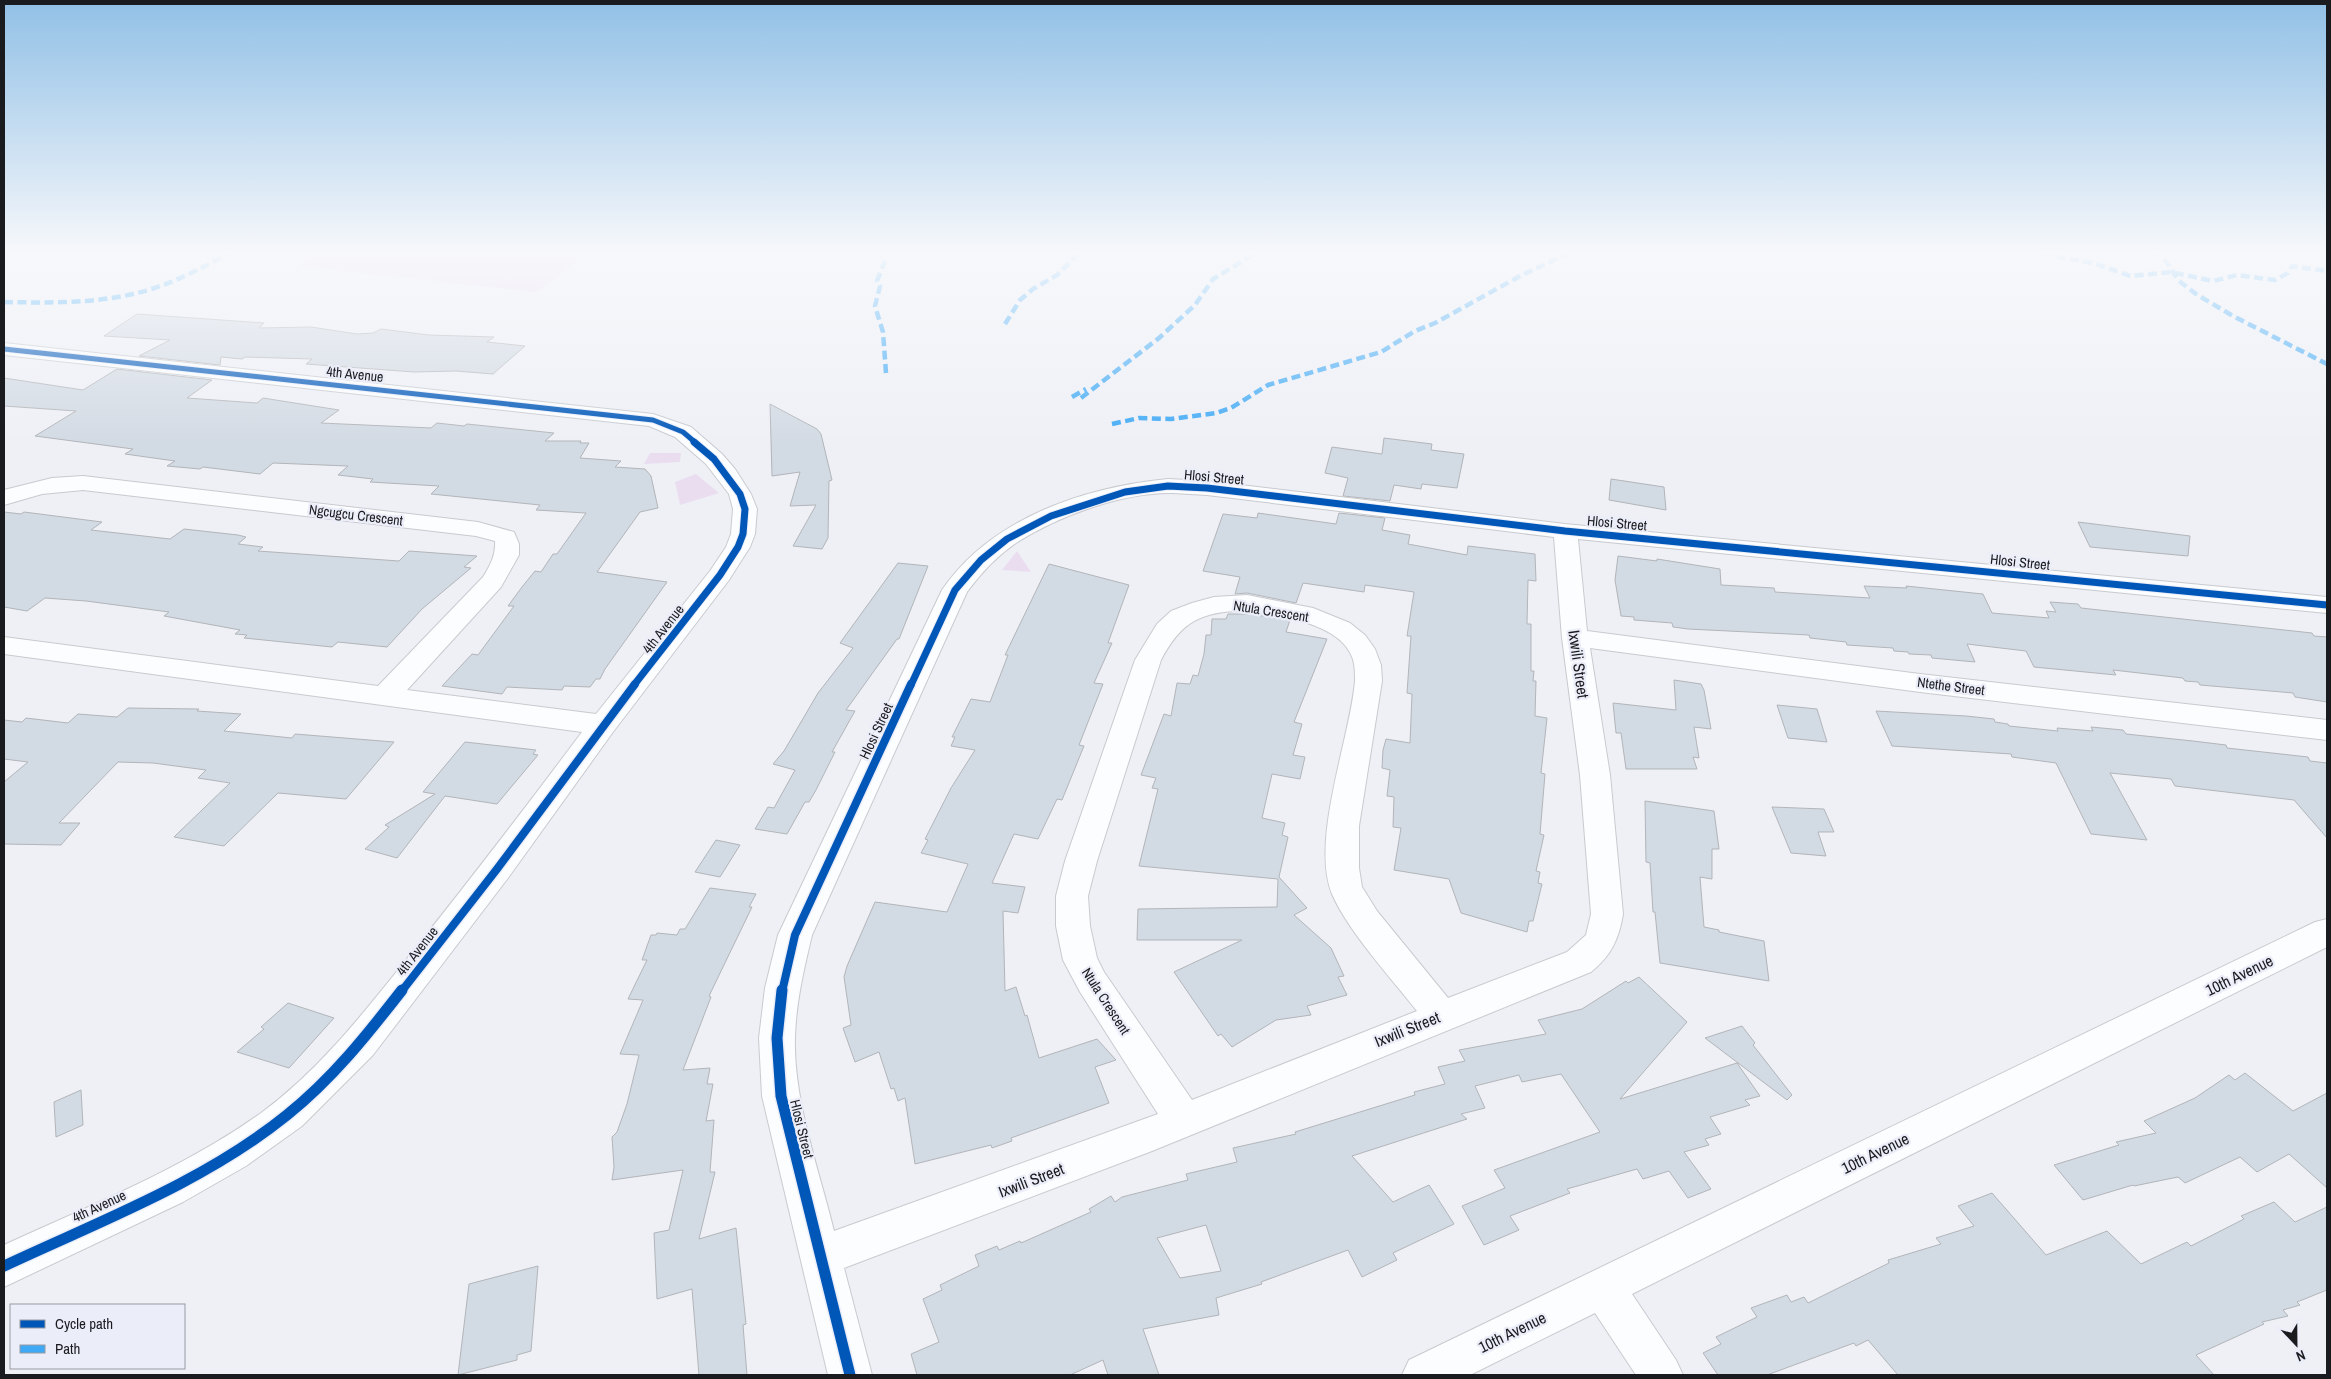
<svg xmlns="http://www.w3.org/2000/svg" width="2331" height="1379" viewBox="0 0 2331 1379" font-family="'Archivo Narrow',sans-serif">
	<style>
		.green { fill: #ebddf0 }
		.building { fill: #d2dae3; stroke: #b2b5b9; fill-rule: evenodd }
		.lines { fill: none; stroke-linecap: round; stroke-linejoin: round }
		.street-casing { stroke: #c9cacf; stroke-width: 2 }
		.street { fill: #fcfdfe; fill-rule: evenodd }
		.quiet { stroke: #3fa9f5; stroke-width: 4.5; stroke-dasharray: 9 4.5; stroke-linecap: butt }
		.cycleway-far3-casing { stroke: #ebeef9; stroke-width: 7 }
		.cycleway-far2-casing { stroke: #ebeef9; stroke-width: 9 }
		.cycleway-far1-casing { stroke: #ebeef9; stroke-width: 11 }
		.cycleway-casing { stroke: #ebeef9; stroke-width: 14 }
		.cycleway-far3 { stroke: #0057b8; stroke-width: 5 }
		.cycleway-far2 { stroke: #0057b8; stroke-width: 7 }
		.cycleway-far1 { stroke: #0057b8; stroke-width: 8 }
		.cycleway { stroke: #0057b8; stroke-width: 11 }
		.labels { text-anchor: middle; stroke-width: 4.5; stroke-linejoin: round; paint-order: stroke }
		.street-label { font-size: 14px; fill: #1a1b1f; stroke: #ebeef9 }
		.near-street-label { font-size: 16px; fill: #1a1b1f; stroke: #ebeef9 }
	</style>
	<rect width="100%" height="100%" fill="#eef0f6"/>
	<path class="green" d="M325,251H591L536,292L298,266Z
		M650,453H681L680,462L644,464Z
		M696,474L719,493L680,505L675,482Z
		M1017,551L1031,572L1002,570Z"/>
	<path class="building" d="M137,314L264,323L259,328L311,327L357,334L373,333L381,329L429,335L494,337L487,342L525,346L493,374L456,371L414,372L306,364L312,359L245,357L242,359L221,357L220,365L139,356L170,340L104,336Z
		M117,369L212,380L187,398L257,403L263,398L339,410L321,423L431,428L437,423L464,426L467,424L554,433L545,441H581L580,443H589L580,458L621,461L615,467L645,469L651,476L658,508L640,512L597,572L667,582L605,669L600,679H596L590,687L564,686L562,690L507,687L502,694L442,686L472,654L478,655L514,606H508L522,587L535,571L541,572L553,554H557L586,513L536,510L540,505L431,494L439,486L370,482L373,479L338,475L348,466L273,463L260,474L203,467L200,469L167,466L175,461L125,454L133,449L35,436L76,411L4,406V378L83,390Z
		M770,404L817,429L821,434L832,480L829,481L828,538L822,549L793,546L816,505L790,506L800,472L772,476Z
		M1384,438L1432,444L1431,450L1464,454L1457,488L1422,484L1421,489L1394,485L1390,501L1343,496L1348,478L1325,473L1332,447L1382,454Z
		M1611,479L1664,487L1666,510L1609,500Z
		M4,512L21,514L24,512L102,522L91,530L170,539L184,529L238,535L246,537L238,544L263,547L258,551L399,561L409,551L477,556L464,567L471,568L422,609L387,647L338,642L332,647L244,638L247,635L235,634L240,630L164,616L169,612L86,601L45,598L27,611L4,607Z
		M1258,513L1336,524L1339,513L1385,518L1382,530L1410,535L1408,544L1467,555L1468,546L1535,554L1536,581L1528,580L1527,624H1531V671H1534L1533,681H1536L1535,716L1547,718L1541,773L1545,774L1540,834L1544,835L1536,871L1540,872L1538,883L1542,884L1533,921H1529L1527,932L1461,913L1449,879L1394,870L1401,828L1393,827L1394,797L1387,796L1390,770L1382,768L1383,750L1386,739L1410,743L1412,694L1407,693L1411,636H1407L1414,592L1365,585L1364,592L1303,583L1296,603L1247,593L1235,594L1240,577L1203,571L1223,514L1257,518Z
		M2078,522L2190,536L2188,556L2090,547Z
		M1618,556L1657,561V559L1720,569L1721,585L1774,588L1775,592L1870,598L1864,586L1907,588L1906,586L1983,594L1992,613L2049,618L2046,611L2056,612L2050,602L2078,604L2081,608L2312,633L2314,636L2327,637V702L2295,697L2293,693L2200,685L2198,682L2185,681L2183,678L2113,670L2116,675L2034,667L2026,651L1967,644L1975,662L1932,658L1931,655L1909,654L1908,652L1894,651L1893,648L1847,645L1846,642L1810,638L1809,635L1688,629L1673,627L1672,623L1634,620V617L1621,616L1615,580Z
		M898,563L928,566L899,639H897L846,710L855,711L832,752H835L816,790L809,802H805L787,834L755,829L768,807L774,808L795,770L773,764L784,751L818,693L853,648L840,643Z
		M1049,564L1129,585L1108,643H1112L1094,683L1103,684L1079,745L1084,746L1062,800L1057,799L1038,839L1014,834L992,883L1025,887L1018,913L1003,911L1005,991L1016,987L1025,1016L1027,1015L1039,1058L1097,1039L1116,1060L1095,1067L1109,1103L1011,1138L1012,1141L992,1148L991,1145L915,1164L905,1098L898,1101L894,1088L891,1089L879,1052L855,1062L843,1028L851,1025L844,977L847,966L875,902L947,912L968,864L921,853L928,840L925,839L951,788L975,750L951,746L955,737H952L971,699L990,702L1008,655H1005Z
		M1228,614H1249L1290,620L1286,632L1327,639L1294,722L1302,724L1293,755L1305,757L1300,779L1272,774L1262,818L1285,823L1282,835L1288,837L1279,877L1307,908L1294,915L1331,948L1344,976L1338,977L1347,995L1307,1006L1311,1015L1276,1020L1232,1047L1221,1034L1218,1036L1174,972L1242,940H1137L1138,909L1277,907L1278,879L1139,866L1158,789L1152,788L1156,778L1141,775L1164,714L1171,716L1177,683L1190,684L1193,675L1198,676L1204,654L1206,635H1211L1212,619H1226Z
		M1674,680L1701,684L1704,690L1711,729L1694,727L1699,758L1693,757L1697,769H1626L1621,733H1616L1613,703L1676,710Z
		M1777,705L1817,709L1827,742L1788,738Z
		M128,708L199,709L197,711L241,714L224,731L292,738L295,734L394,742L346,799L278,793L224,846L174,837L230,783L198,778L206,770L153,763L118,762L59,823H80L61,845L4,844V782L28,762L4,759V720L22,722L26,718L68,723L78,714L117,717Z
		M1876,711L1966,716L1994,719L1995,722L2008,724L2009,726L2058,731L2057,728L2093,731L2091,727L2123,730L2126,734L2193,741L2226,745L2227,748L2308,757L2310,761L2327,763V838L2294,800L2175,786L2171,779L2110,773L2147,840L2091,834L2056,763L2012,757L2011,754L1892,746Z
		M465,742L536,750L533,754L538,755L497,804L445,796L397,858L365,849L389,827L385,825L435,794L423,792Z
		M1645,801L1714,811L1719,849H1712V879L1700,877L1704,927L1719,930V932L1764,941L1769,981L1660,963L1655,912H1653L1650,863L1646,862Z
		M1772,807L1824,809L1834,832H1818L1826,856L1791,853Z
		M716,840L740,845L720,877L695,872Z
		M710,888L756,894L749,907H752L709,996L711,997L683,1070L710,1068L707,1084H713L706,1121L714,1120L710,1172H715L699,1239L736,1228L746,1324L743,1325L747,1375H699L692,1289L657,1299L654,1233L669,1230L683,1170L612,1180L614,1167L612,1137L617,1132L627,1104L639,1055L620,1054L643,1000L628,999L647,960H642L651,935H656L657,933L677,935L680,929H685Z
		M1639,977L1687,1022L1620,1099L1737,1063L1760,1096L1745,1100L1750,1105L1710,1117L1721,1134L1705,1139L1709,1145L1684,1152L1711,1189L1688,1198L1669,1171L1643,1179L1637,1169L1567,1189L1570,1193L1510,1216L1519,1230L1484,1245L1462,1206L1505,1188L1494,1170L1600,1132L1561,1074L1522,1082L1519,1075L1475,1086L1485,1108L1461,1114L1467,1119L1352,1156L1393,1202L1429,1185L1454,1224L1393,1253L1397,1260L1362,1277L1348,1250L1261,1282L1262,1284L1216,1298L1219,1315L1143,1329L1159,1375H1108L1103,1360L1070,1375H917L911,1354L939,1342L923,1299L942,1290L940,1285L979,1266L975,1255L997,1246L999,1250L1020,1241L1021,1243L1091,1212L1089,1209L1111,1196L1115,1202L1122,1197L1188,1180L1186,1174L1237,1162L1233,1148L1296,1134L1295,1132L1415,1095L1414,1092L1445,1084L1438,1067L1465,1061L1459,1050L1546,1034L1538,1020L1582,1009L1626,981L1628,983ZM1206,1225L1221,1271L1180,1278L1157,1238Z
		M288,1003L334,1018L289,1068L237,1052L264,1029L261,1027Z
		M1742,1026L1755,1043L1753,1045L1792,1095L1787,1100L1705,1038Z
		M2245,1073L2293,1111L2327,1093V1188L2289,1154L2257,1172L2240,1157L2185,1183L2178,1177L2134,1186L2133,1185L2083,1200L2054,1165L2119,1145L2116,1142L2156,1133L2144,1121L2195,1098L2229,1075L2235,1080Z
		M81,1090L83,1125L56,1137L54,1102Z
		M1992,1193L2046,1255L2107,1231L2141,1264L2187,1242L2191,1246L2244,1219L2241,1216L2274,1202L2295,1222L2327,1207V1290L2297,1302L2300,1305L2283,1310L2288,1316L2262,1322L2264,1324L2196,1355L2214,1375H1898L1868,1340L1856,1346L1854,1343L1767,1375H1718L1703,1353L1721,1344L1716,1337L1757,1317L1751,1308L1787,1295L1791,1302L1804,1297L1808,1303L1889,1263L1888,1260L1941,1244L1936,1238L1974,1226L1958,1206Z
		M538,1266L531,1351L517,1355V1360L458,1375L469,1284Z"/>
	<g class="lines">
		<defs>
			<path id="street" d="M4,343L653,414L691,427L722,454L735,469L751,494L757,509L755,534L750,547L729,580L613,732L508,878L373,1055L302,1126L246,1166L183,1202L4,1287V1245C91,1205 183,1169 261,1113C320,1070 365,1011 410,955C469,881 526,807 582,732L4,654V637L378,686L483,577C490,566 496,555 495,541L476,536L83,490L42,494L4,505V490L52,478L83,476L478,522L514,532L519,544V555L501,587L407,690L596,714L710,571L726,547L731,534L733,509L729,494L706,464L675,437L649,426L4,355Z
				M1168,479L1207,481L1565,524L2327,597V613L1578,539L1587,631L1920,674L2327,720V740L1920,692L1590,648L1610,775L1623,914C1619,939 1611,956 1591,972L1152,1151L844,1268L872,1375H828L762,1096L759,1038L765,988L778,935L942,590C991,518 1085,487 1168,479ZM1173,493L1207,495L1554,537L1562,638L1580,775L1591,914L1586,935L1567,952L1448,998L1377,911L1362,887L1359,868V826L1382,681L1381,665L1375,649L1365,635L1350,623L1313,608L1247,595L1214,597L1192,603L1171,611L1157,624L1135,660L1065,861L1056,896V926L1063,960L1080,992L1158,1114L834,1231C819,1169 793,1100 795,1037C796,1002 804,969 812,935L967,592C981,573 997,556 1016,543C1058,516 1123,492 1173,493ZM1236,611C1266,612 1332,621 1349,651C1355,660 1355,670 1355,681C1350,739 1310,840 1332,894C1348,931 1391,978 1417,1011L1192,1100L1104,972L1097,958L1090,926L1088,896L1097,861L1161,660C1179,626 1196,613 1236,611Z
				M2327,919V947L1632,1294L1676,1360L1683,1375H1636L1595,1313L1470,1375H1402L1409,1360L2315,922Z"/>
		</defs>
		<use href="#street" class="street-casing"/>
		<use href="#street" class="street"/>
		<path class="quiet" d="M2030,251L2097,264L2130,276L2171,272L2213,281L2237,275L2275,280L2288,273L2292,266L2327,271
			M2153,251L2166,261L2178,280L2196,294L2233,316L2327,364
			M4,302C57,303 112,304 163,285C188,276 211,262 235,251
			M1005,324L1020,300L1033,289L1057,275L1081,251
			M886,373L883,332L875,306L880,286L877,281L889,251
			M1072,397L1086,389
			M1081,398L1159,338L1195,305L1213,279L1259,251
			M1112,424L1139,418L1171,419L1216,413L1231,408L1268,385L1381,352L1415,331L1435,323L1522,275L1560,257L1581,251"/>
		<defs>
			<path id="cycleway-far3" d="M4,349L653,420L683,432L696,443"/>
			<path id="cycleway-far2" d="M634,685L720,575L738,547L743,534L745,509L740,494L714,459L694,442
				M911,685L955,590L981,560L1007,539L1051,516L1125,492L1168,486L1207,488L1565,531L2327,605"/>
			<path id="cycleway-far1" d="M401,992L497,869L635,684
				M782,992L795,935L911,684"/>
			<path id="cycleway" d="M782,990L777,1038L781,1096L850,1375
				M4,1266C100,1221 204,1182 287,1115C332,1079 367,1035 402,990"/>
		</defs>
		<use href="#cycleway-far3" class="cycleway-far3-casing"/>
		<use href="#cycleway-far2" class="cycleway-far2-casing"/>
		<use href="#cycleway-far1" class="cycleway-far1-casing"/>
		<use href="#cycleway" class="cycleway-casing"/>
		<use href="#cycleway-far3" class="cycleway-far3"/>
		<use href="#cycleway-far2" class="cycleway-far2"/>
		<use href="#cycleway-far1" class="cycleway-far1"/>
		<use href="#cycleway" class="cycleway"/>
	</g>
	<linearGradient id="sky" x2="0" y2="1"><stop stop-color="#91c0e6"/><stop offset="0.57" stop-color="#f7f8fb"/><stop offset="1" stop-color="#f7f8fb" stop-opacity="0"/></linearGradient>
	<rect width="2331" height="444" fill="url(#sky)"/>
	<g class="labels">
		<g class="street-label">
			<text transform="translate(355 374) rotate(6)" y="5">4th Avenue</text>
			<text transform="translate(1214 477) rotate(5)" y="5">Hlosi Street</text>
			<text transform="translate(356 515) rotate(7)" y="5">Ngcugcu Crescent</text>
			<text transform="translate(1617 523) rotate(5)" y="5">Hlosi Street</text>
			<text transform="translate(2020 562) rotate(6)" y="5">Hlosi Street</text>
			<text transform="translate(1271 611) rotate(9)" y="5">Ntula Crescent</text>
			<text transform="translate(663 629) rotate(-52)" y="5">4th Avenue</text>
			<text transform="translate(1951 686) rotate(7)" y="5">Ntethe Street</text>
			<text transform="translate(876 731) rotate(-65)" y="5">Hlosi Street</text>
			<text transform="translate(417 951) rotate(-52)" y="5">4th Avenue</text>
			<text transform="translate(1106 1001) rotate(57)" y="5">Ntula Crescent</text>
			<text transform="translate(802 1129) rotate(76)" y="5">Hlosi Street</text>
			<text transform="translate(99 1206) rotate(-25)" y="5">4th Avenue</text>
		</g>
		<g class="near-street-label">
			<text transform="translate(1579 664) rotate(82)" y="6">Ixwili Street</text>
			<text transform="translate(2239 975) rotate(-26)" y="6">10th Avenue</text>
			<text transform="translate(1407 1029) rotate(-22)" y="6">Ixwili Street</text>
			<text transform="translate(1875 1153) rotate(-26)" y="6">10th Avenue</text>
			<text transform="translate(1031 1180) rotate(-21)" y="6">Ixwili Street</text>
			<text transform="translate(1512 1332) rotate(-26)" y="6">10th Avenue</text>
		</g>
	</g>
	<rect width="2331" height="1379" fill="none" stroke="#1a1b1f" stroke-width="10"/>
	<rect x="10" y="1304" width="175" height="65" fill="#ebeef9" stroke="#979aa2"/>
	<rect x="20" y="1320" width="25" height="8" fill="#0057b8" stroke="#979aa2"/>
	<text x="55" y="1329" font-size="15" fill="#1a1b1f">Cycle path</text>
	<rect x="20" y="1345" width="25" height="8" fill="#3fa9f5" stroke="#979aa2"/>
	<text x="55" y="1354" font-size="15" fill="#1a1b1f">Path</text>
	<g transform="translate(2296 1344) rotate(158)" stroke="#ebeef9" stroke-width="4" paint-order="stroke">
	<path d="M0-4L9 19L0 12L-9 19Z" fill="#1a1b1f"/>
	<text y="-8" font-size="14" font-weight="bold" text-anchor="middle" fill="#1a1b1f">N</text>
	</g>
</svg>
